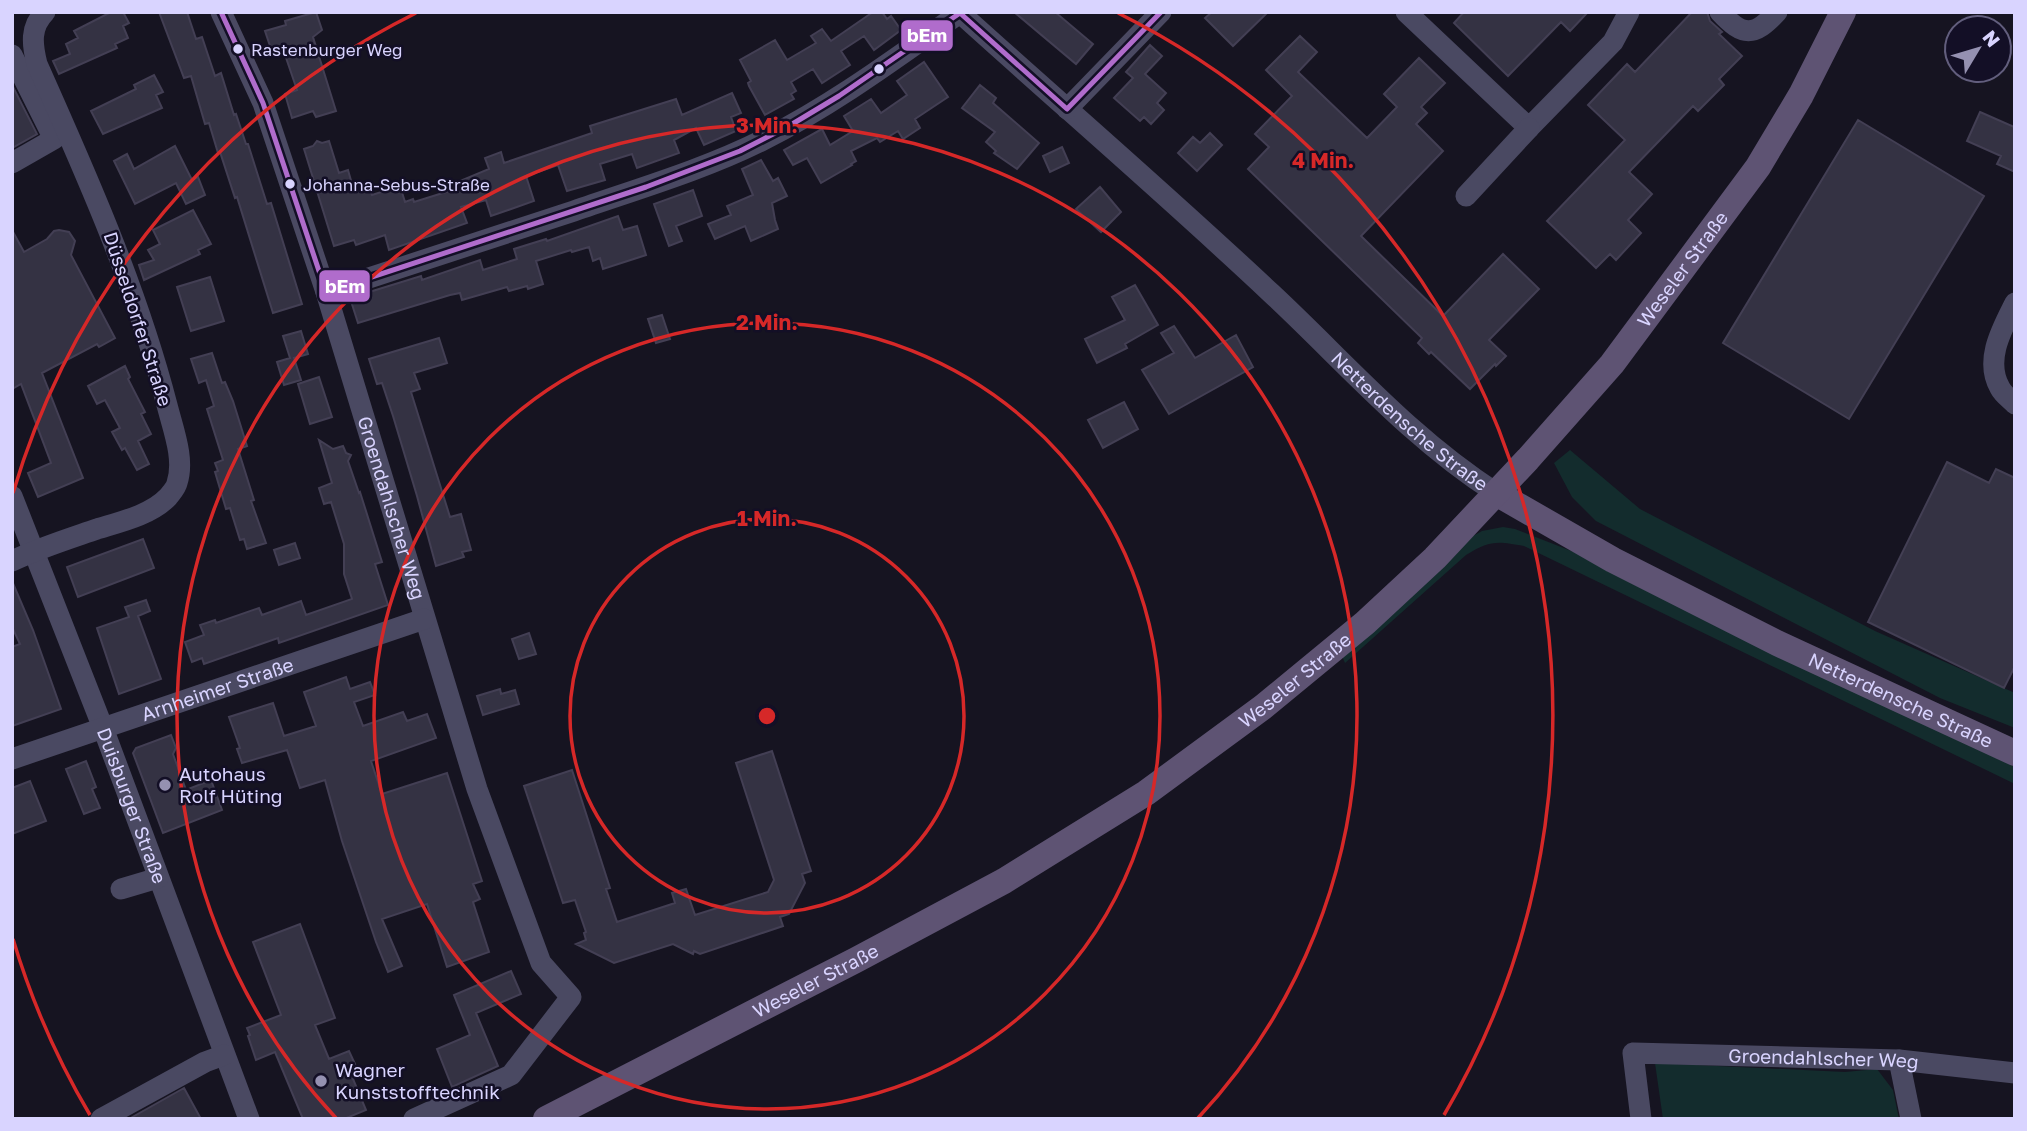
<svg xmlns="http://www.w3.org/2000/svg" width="2027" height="1131" viewBox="0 0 2027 1131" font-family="'Golos Text',sans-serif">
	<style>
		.green { fill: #132c2d }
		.building { fill: #343243; stroke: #433f54; stroke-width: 2 }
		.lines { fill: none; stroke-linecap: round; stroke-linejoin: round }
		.minor { stroke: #4a4962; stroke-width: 21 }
		.major { stroke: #5e5373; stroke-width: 26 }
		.bus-1-casing { stroke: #130f26; stroke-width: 10 }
		.bus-1 { stroke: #b06ccc; stroke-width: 5 }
		.ring { fill: none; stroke: #d62828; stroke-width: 3.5 }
		.bus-dot { fill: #d9d4ff; stroke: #130f26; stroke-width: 2.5 }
		.poi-dot { fill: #9591b1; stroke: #130f26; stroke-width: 2.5 }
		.labels { text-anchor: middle; stroke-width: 5; stroke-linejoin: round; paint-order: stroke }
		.bus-label { font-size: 17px; fill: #d9d4ff; stroke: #130f26; text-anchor: start }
		.street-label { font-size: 19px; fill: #d9d4ff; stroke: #130f26 }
		.poi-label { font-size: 19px; fill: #d9d4ff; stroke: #130f26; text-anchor: start }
		.centre { fill: #d62828; stroke: #130f26; stroke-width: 3.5 }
		.ring-label { font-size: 21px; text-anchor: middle; font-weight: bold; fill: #d62828; stroke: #130f26; stroke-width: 5; stroke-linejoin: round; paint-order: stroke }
		.line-badge { stroke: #130f26; stroke-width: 2.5 }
		.badge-label { font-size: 19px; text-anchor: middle; font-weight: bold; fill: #fff }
	</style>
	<rect width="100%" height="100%" fill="#161421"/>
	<path class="green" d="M1570,450L1640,509L1875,631L2015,693V728L1940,698L1596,521L1572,497L1554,463Z
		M1503,527L1515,529L1579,554L1725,629L2015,767V784L1524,546C1497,541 1490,540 1466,555L1345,663L1342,656L1473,536L1482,531Z
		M1655,1063L1845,1072L1877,1069L1893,1090L1899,1119H1663Z"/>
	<path class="building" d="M111,12H123L129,23L123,26L128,38L115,44L117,48L59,74L53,61L70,54L66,44L78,38L74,31Z
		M159,12H187L196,39L202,37L215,76L221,73L234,115L236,114L246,144H248L267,204L271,203L302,304L273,313L237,197L235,198L220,152L218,153L209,123L205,124L191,76L184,78Z
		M316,12L322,30L313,37L336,111L316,117L313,111L292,118L285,94L297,90L282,46L271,49L265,31L286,25L285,21Z
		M873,12H882L887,19L891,16L901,30L874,50L864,36L841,51L850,65L822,83L813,69L791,82L796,91L791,94L794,99L765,115L749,86L748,83L751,81L740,60L775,40L787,60L816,43L811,36L822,29L831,41Z
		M1014,12H1055L1093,44L1076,64Z
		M1212,12H1268L1233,46L1205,18Z
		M1464,12H1588L1570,31L1561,22L1508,76L1454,23Z
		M1692,12H1707L1710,21L1722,32L1719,34L1742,56L1719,79L1724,85L1698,111L1693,106L1629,172L1652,194L1628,220L1641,233L1616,260L1610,254L1596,268L1547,221L1625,140L1588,105L1627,64L1635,72Z
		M1300,36L1317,52L1298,72L1367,138L1397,107L1384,94L1419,58L1445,83L1421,107L1427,113L1416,124L1443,151L1361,236L1443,316L1503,254L1539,289L1489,340L1506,356L1496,366L1495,364L1470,389L1431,352L1429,354L1418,343L1422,338L1248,169L1269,147L1255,134L1292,96L1266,70Z
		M1150,45L1162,56L1145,74L1166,93L1157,103L1164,110L1151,124L1144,117L1140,121L1114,98L1133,78L1126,72Z
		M924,62L948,97L915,119L920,128L903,139L898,131L880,142L877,138L851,151L856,161L851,164L852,165L821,183L807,158L793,165L784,150L822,129L830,145L853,131L844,116L871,99L881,113L907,95L897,81Z
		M154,75L163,92L156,95L162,108L103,134L91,111L136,89L134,85Z
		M12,85L37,134L12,148Z
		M980,85L996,98L993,103L1039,143L1017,169L994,153L996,151L986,142L995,132L962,108Z
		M732,93L741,113L731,117L736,131L704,145L696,128L674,140L679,153L637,168L632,154L600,164L605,180L567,191L558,165L526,176L534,201L491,216L486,200L461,207L467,223L389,250L385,235L356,245L354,240L334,246L304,149L313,146L317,141L322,143L329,141L339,173L348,170L354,191L369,186L372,195L400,186L405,202L413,199L414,202L462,187L460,181L489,169L485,158L501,152L504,163L592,133L590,126L676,99L682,115Z
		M1980,112L2014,127L2015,125V172L1997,164L2001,156L1967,141Z
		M1858,120L1984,196L1849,419L1723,343Z
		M1210,133L1222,145L1197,171L1178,153L1193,137L1200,143Z
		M175,146L192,180L198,177L205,195L186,204L176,183L135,204L114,161L127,154L134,169Z
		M1062,147L1069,163L1050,172L1043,156Z
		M761,160L773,181L778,178L787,196L772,203L775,220L778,229L751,241L745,226L715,239L708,224L731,215L727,206L753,195L742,169Z
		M1100,187L1121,212L1101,232L1076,209Z
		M693,190L702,216L676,226L682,241L669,246L654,204Z
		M193,210L211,244L198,250L200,254L144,280L139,265L154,260L148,250L160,244L153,230Z
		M618,216L623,230L637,226L646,255L603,269L600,258L593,261L589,247L572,252L571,250L536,261L543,284L528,289L527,286L509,291L507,287L462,300L460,293L450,295L358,323L350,298L421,276L422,280L480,260L483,270L517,259L514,249L546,239L547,241Z
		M12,230L24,252L47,239L54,231L59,230L69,232L75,241L71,255L115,338L99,347L97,344L42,373L83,478L38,497L28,473L51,463L21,384L12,389Z
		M210,277L224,321L191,331L177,287Z
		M1135,285L1158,325L1125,344L1127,348L1097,363L1085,339L1125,320L1112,297Z
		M662,315L670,339L656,343L648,319Z
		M1174,326L1195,358L1236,335L1253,367L1169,414L1142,370L1174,353L1161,333Z
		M301,331L308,354L294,358L301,380L284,385L277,362L290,358L283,336Z
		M439,338L447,363L414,373L420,389L411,392L450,517L461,514L471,550L462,552L464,557L436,566L417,496L393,416L382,383L377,384L369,359Z
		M212,353L222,383L225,382L233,401L247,446L238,449L254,500L251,501L266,543L247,549L244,539L240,540L230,508L226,509L215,472L218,471L215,463L223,460L207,409L214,406L206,380L199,383L191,359Z
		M125,366L130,377L128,379L145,412L141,414L151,434L138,441L149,464L137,470L125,448L122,450L112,432L120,428L105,400L97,404L88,386Z
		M319,377L332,417L310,424L298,384Z
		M1124,402L1138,429L1103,448L1088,420Z
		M319,440L333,449L343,446L346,453L351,455L348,461L359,493L360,492L382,562L375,564L388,605L279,643L278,638L204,664L202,658L192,662L185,642L204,635L200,625L215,620L216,623L259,608L262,615L301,601L306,615L352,599L344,574V544L331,502L324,504L319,488L332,483Z
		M1947,462L1989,483L1996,469L2015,478V666L2004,688L1868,622Z
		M143,539L154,568L78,597L67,567Z
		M295,543L300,558L279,565L274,550Z
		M12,581L33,630L61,709L12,726V647L20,644L12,627Z
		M146,600L150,611L138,616L161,679L119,694L97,628L129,617L125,607Z
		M529,633L536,654L519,659L512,639Z
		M346,677L350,689L370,682L375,695L354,702L363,726L403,712L407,721L427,714L436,738L371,761L382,794L447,773L482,881L473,884L480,899L473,902L489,952L447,967L427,904L382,919L402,966L388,972L376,942L342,841L325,780L300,788L287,750L242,763L237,749L240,748L229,717L273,703L284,736L316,726L304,692Z
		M500,689L501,694L515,690L519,704L483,715L477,696Z
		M171,735L176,748L173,754L186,790L211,780L222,810L163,833L133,753L136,748Z
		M772,751L811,871L802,874L805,883L789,914L780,917L783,926L700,954L694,951L693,954L673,944L614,963L576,944L586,940L584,933L586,932L575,900L563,903L524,786L572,770L610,888L606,889L617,922L675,903L672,893L686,889L695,915L768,892L774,880L736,763Z
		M86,761L96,787L92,789L100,808L84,814L66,769Z
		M30,781L46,821L12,834V788Z
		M300,924L335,1018L315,1025L329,1059L349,1051L355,1064L348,1067L366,1110L344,1119H303L275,1052L256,1060L248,1036L250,1035L247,1028L281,1015L253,942Z
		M511,971L521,994L476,1013L498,1066L452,1087L437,1049L470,1035L454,995Z
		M184,1088L201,1119H129Z"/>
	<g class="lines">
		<g class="minor">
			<path id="s1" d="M221,12L263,103L326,292L477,789L541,963L571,997L511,1075L414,1119"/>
			<path id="s2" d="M959,12C1063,106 1169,197 1271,293C1345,362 1409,437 1496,493"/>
			<path d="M1406,12L1529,128L1613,42L1629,12"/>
			<path d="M1720,12C1743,37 1754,37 1777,12"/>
			<path d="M12,55L54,139L12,163"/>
			<path d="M1067,109L1161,12"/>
			<path d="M1466,196L1529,128"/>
			<path d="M326,292C409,265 491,238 574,211C637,189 703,170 763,140C833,105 896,58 960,13"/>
			<path d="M2015,303C2002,329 1984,360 2000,388C2003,394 2010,399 2015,404"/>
			<path id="s3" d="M12,496L103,728L249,1119"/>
			<path d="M12,561C39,548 68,539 97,529C120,522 151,515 168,497C171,493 176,488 177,483C185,459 173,429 167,405C136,286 87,176 37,64C32,44 30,27 45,12"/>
			<path id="s4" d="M12,759L424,619"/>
			<path d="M121,889L158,878"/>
			<path d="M1899,1060L1911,1119"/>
			<path d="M101,1119L205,1062L224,1055"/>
			<path id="s5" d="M1641,1119L1633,1053L1899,1060L2015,1073"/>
		</g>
		<g class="major">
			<path id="s6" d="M1496,493L1613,560L1777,643L2015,753"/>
			<path id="s7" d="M546,1119L856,960L1004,881L1146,793L1263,707L1365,623L1435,558L1528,459L1612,364L1758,167L1801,95L1843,12"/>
		</g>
		<defs>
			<path id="bus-1" d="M221,12L263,103L326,292L646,187L740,151L789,126L839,96L960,13L1067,109L1161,12"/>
		</defs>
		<use href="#bus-1" class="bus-1-casing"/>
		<use href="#bus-1" class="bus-1"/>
	</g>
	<g class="ring">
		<circle cx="767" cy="716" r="197"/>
		<circle cx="767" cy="716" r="393"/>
		<path d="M336 1118A590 590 0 1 1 1198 1118"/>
		<path d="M90 1115A786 786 0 0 1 13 939M13 493A786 786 0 0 1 416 13M1118 13A786 786 0 0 1 1444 1115"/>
	</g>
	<g class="bus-dot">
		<circle cx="238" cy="49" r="6"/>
		<circle cx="879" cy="69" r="6"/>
		<circle cx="290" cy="184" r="6"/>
	</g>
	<g class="poi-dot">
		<circle cx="165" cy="785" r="7"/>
		<circle cx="321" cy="1081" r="7"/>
	</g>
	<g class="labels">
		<g class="bus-label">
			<text x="251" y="56">Rastenburger Weg</text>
			<text x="303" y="191">Johanna-Sebus-Straße</text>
		</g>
		<g class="street-label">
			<text dy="7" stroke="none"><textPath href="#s7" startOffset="1437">Weseler Straße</textPath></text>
			<text transform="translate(138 319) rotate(72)" y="7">Düsseldorfer Straße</text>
			<text dy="7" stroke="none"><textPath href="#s2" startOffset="609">Netterdensche Straße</textPath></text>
			<text dy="7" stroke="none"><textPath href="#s1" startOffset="525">Groendahlscher Weg</textPath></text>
			<text dy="7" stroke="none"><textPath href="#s7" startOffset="870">Weseler Straße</textPath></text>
			<text dy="7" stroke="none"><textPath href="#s4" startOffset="217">Arnheimer Straße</textPath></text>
			<text dy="7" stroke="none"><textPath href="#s6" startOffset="455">Netterdensche Straße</textPath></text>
			<text dy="7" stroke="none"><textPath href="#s3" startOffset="332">Duisburger Straße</textPath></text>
			<text dy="7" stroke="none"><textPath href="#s7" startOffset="303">Weseler Straße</textPath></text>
			<text dy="7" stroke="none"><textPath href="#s5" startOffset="257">Groendahlscher Weg</textPath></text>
		</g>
		<g class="poi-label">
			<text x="179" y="781">Autohaus<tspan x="179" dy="22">Rolf Hüting</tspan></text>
			<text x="335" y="1077">Wagner<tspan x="335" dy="22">Kunststofftechnik</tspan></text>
		</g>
	</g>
	<circle cx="767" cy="716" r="10" class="centre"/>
	<g class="ring-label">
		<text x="767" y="133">3 Min.</text>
		<text x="1323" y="168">4 Min.</text>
		<text x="767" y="330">2 Min.</text>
		<text x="767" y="526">1 Min.</text>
	</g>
	<g class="line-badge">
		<rect x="900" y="19" width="54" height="33" rx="7" fill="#b06ccc"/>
		<rect x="318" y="269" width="53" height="34" rx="7" fill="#b06ccc"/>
	</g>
	<g class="badge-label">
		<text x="927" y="42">bEm</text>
		<text x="345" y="293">bEm</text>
	</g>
	<rect width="2027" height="1131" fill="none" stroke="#d9d4ff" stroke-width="28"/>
	<g transform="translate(1978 49) rotate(52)"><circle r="33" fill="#130f26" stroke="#625e7d" stroke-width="2"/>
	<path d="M0-5L12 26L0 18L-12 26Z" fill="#9591b1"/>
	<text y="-10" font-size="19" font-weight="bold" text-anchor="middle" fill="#d9d4ff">N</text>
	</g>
</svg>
